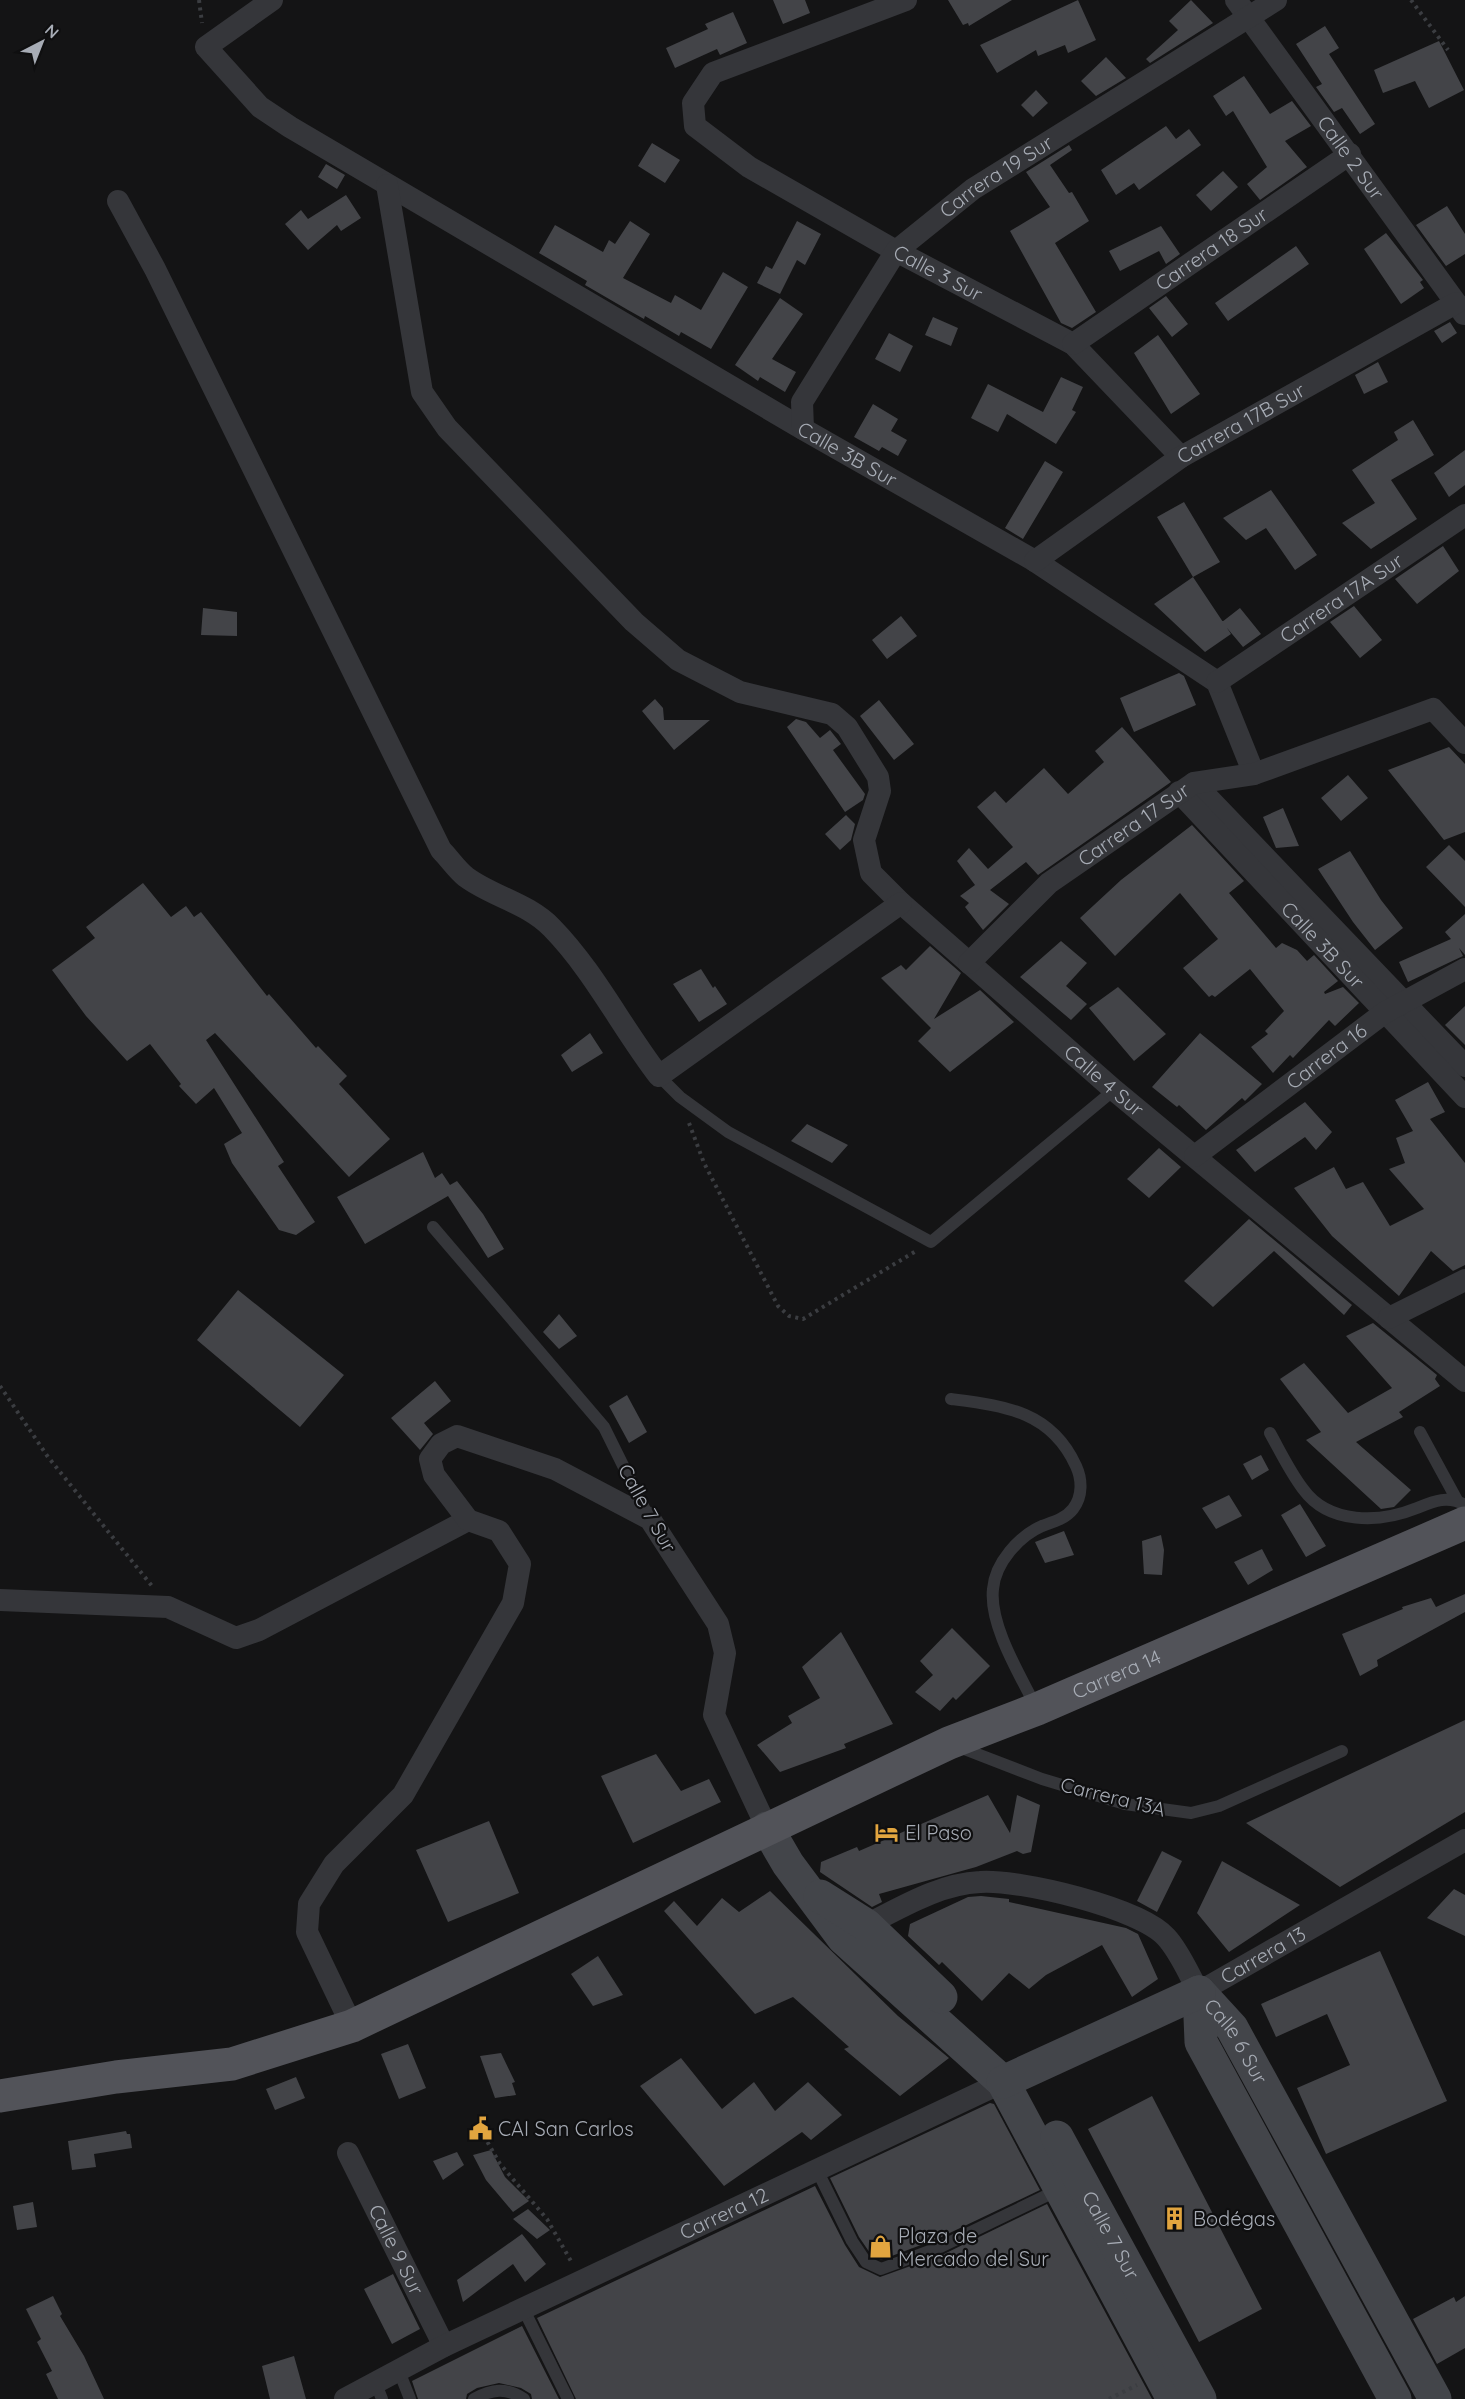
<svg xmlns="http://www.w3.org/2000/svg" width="1465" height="2399" viewBox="0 0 1465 2399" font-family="Quicksand,sans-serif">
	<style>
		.building { fill: #434448 }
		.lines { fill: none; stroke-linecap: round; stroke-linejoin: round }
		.path { stroke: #3b3d41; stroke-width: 4; stroke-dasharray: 3 4.5; stroke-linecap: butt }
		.lane { stroke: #35363a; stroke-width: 12 }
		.street { stroke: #35363a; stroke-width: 22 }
		.secondary { stroke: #43454a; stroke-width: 33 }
		.primary { stroke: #525359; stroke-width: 33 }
		.labels { text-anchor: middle; stroke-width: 4.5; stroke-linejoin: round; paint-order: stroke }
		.street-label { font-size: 20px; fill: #a7acb5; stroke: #0f0f10 }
		.poi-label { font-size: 20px; fill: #a7acb5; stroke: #0f0f10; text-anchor: start }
	</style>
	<rect width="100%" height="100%" fill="#141415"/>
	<path class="building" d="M773,0H805L810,13L783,24Z
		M948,0H1012L969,26L968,23L963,25Z
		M1078,0L1096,40L1068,53L1065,45L1038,56L1036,50L997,73L980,45Z
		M1191,0L1213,23L1150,63L1146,59L1178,30L1169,21Z
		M733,12L747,43L720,55L717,49L675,68L666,48L708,29L705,24Z
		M1325,26L1339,48L1329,54L1375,124L1360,134L1342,108L1334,112L1316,87L1322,84L1296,44Z
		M1439,41L1464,90L1429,108L1415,81L1383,93L1374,70Z
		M1106,57L1126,78L1096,96L1081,81Z
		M1244,76L1270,114L1292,101L1311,126L1285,141L1307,167L1260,200L1247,184L1267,167L1233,111L1226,116L1213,96Z
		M1036,90L1048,103L1033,117L1021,105Z
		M1166,126L1176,139L1189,129L1201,145L1139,190L1134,183L1116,195L1101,170Z
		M652,143L680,160L665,183L638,166Z
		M1069,145L1072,150L1050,165L1069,193L1072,192L1089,221L1055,243L1096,312L1072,328L1061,323L1010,231L1050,207L1026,172Z
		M326,164L345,175L337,189L318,177Z
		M1223,171L1238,187L1211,211L1196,195Z
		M346,195L361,218L341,231L337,225L308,250L285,224L301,210L308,219Z
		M1447,206L1465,234V254L1446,266L1416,225Z
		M630,221L650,234L623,278L671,303L675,295L701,310L723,272L748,287L711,349L681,332L679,336L645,316L644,319L628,310L585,285L587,281L539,253L555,225L603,252L609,240L615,244Z
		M797,221L821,234L805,265L797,260L780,294L757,283L766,266L772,269Z
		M1161,226L1180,254L1166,264L1159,251L1120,271L1109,251Z
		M1386,233L1423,280L1420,282L1424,288L1401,304L1364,249Z
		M1296,246L1309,264L1228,321L1215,303Z
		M1166,296L1188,324L1172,337L1149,308Z
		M780,298L803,314L772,359L796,372L785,392L760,377L758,381L735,365Z
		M933,317L958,328L951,346L925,335Z
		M1450,322L1457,333L1442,343L1434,331Z
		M889,333L913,346L900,372L875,359Z
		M1158,335L1200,394L1171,414L1134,353Z
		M1378,362L1388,382L1364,394L1355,375Z
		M1061,377L1083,387L1072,410L1076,412L1056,444L1007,414L998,432L971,418L988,384L1043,412Z
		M873,404L898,419L891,431L907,440L898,456L882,447L879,451L854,437Z
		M1413,420L1434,455L1391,480L1417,519L1371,549L1342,523L1375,503L1352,470L1398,440L1394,432Z
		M1465,450V485L1449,497L1434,473Z
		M1045,461L1063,472L1023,539L1005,528Z
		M1271,490L1317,555L1295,570L1266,528L1246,540L1223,518Z
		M1184,502L1220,562L1193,577L1157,517Z
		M1443,546L1459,571L1417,604L1395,579Z
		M1193,577L1231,634L1205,652L1154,604Z
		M1354,606L1382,640L1360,658L1330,622Z
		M203,608L237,612V636L201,635Z
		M1240,608L1261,634L1243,647L1222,622Z
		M901,616L917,636L887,659L872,640Z
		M1179,673L1184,676L1196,705L1134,732L1120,698Z
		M655,699L663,708L664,720H710L674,750L642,711Z
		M879,700L914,744L894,760L860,716Z
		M796,719L806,722L820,738L830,730L841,744L833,750L865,794L863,800L845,812L787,727Z
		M1122,727L1171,782L1038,875L1026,862L990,890L1009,904L983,930L965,907L969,903L960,896L975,885L957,861L969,848L988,869L1013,847L977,807L995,791L1006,803L1044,768L1068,794L1104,762L1095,751Z
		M1449,747L1465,764V832L1444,840L1388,770Z
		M1348,775L1368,798L1341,821L1321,798Z
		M1283,808L1299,846L1276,848L1263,817Z
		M846,815L855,824L851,840L840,850L825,834Z
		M1192,825L1244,881L1229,893L1276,948L1282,943L1297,950L1307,961L1314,955L1338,981L1324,992L1325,994L1343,987L1359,1003L1335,1026L1329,1020L1293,1058L1290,1055L1273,1073L1251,1047L1268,1034L1265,1031L1284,1011L1250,969L1215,997L1212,995L1209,997L1183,968L1218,939L1180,893L1115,956L1080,918L1121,880Z
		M1449,845L1465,861V907L1426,867Z
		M1350,851L1381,900L1403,928L1375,950L1353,922L1318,869Z
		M143,883L171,917L186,906L194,917L201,912L267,996L269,994L316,1048L318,1046L347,1076L339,1084L390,1139L349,1177L215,1033L206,1040L284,1162L278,1166L315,1222L296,1235L279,1230L232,1163L224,1144L242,1133L214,1088L196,1104L179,1086L181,1084L150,1044L127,1061L86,1016L52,970L95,938L86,927Z
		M1465,914V955L1459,948L1463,956L1408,982L1399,962L1451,939L1445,932Z
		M1061,941L1087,963L1066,986L1087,1004L1071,1020L1020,977Z
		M930,946L961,973L934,1019L980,990L1014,1022L950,1072L918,1041L931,1028L881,978L901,965L906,970Z
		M701,969L713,988L715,986L727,1004L699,1022L673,984Z
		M1118,987L1166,1034L1134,1061L1089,1008Z
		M1465,1006V1045L1445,1025Z
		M590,1033L603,1053L572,1072L561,1055Z
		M1200,1033L1262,1084L1245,1101L1242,1098L1206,1130L1179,1105L1177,1107L1152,1087Z
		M1428,1082L1445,1112L1430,1119L1465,1163V1265L1453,1271L1431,1251L1399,1296L1332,1236L1294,1188L1334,1167L1346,1189L1363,1182L1390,1226L1424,1209L1389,1169L1405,1163L1396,1138L1413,1131L1395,1100Z
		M1305,1102L1332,1132L1316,1150L1305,1137L1255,1172L1236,1150Z
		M807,1124L848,1145L832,1163L791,1141Z
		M1159,1148L1181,1167L1149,1198L1127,1179Z
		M423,1152L435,1178L442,1173L450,1185L457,1181L483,1214L504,1249L488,1258L448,1196L365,1244L337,1197Z
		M1249,1219L1352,1305L1344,1315L1274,1251L1213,1307L1184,1281Z
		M238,1290L344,1375L300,1427L197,1340Z
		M559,1314L577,1336L559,1349L543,1332Z
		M1373,1323L1437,1375L1435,1379L1440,1386L1399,1412L1403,1417L1356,1442L1411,1490L1394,1507L1381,1509L1306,1440L1321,1432L1280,1379L1304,1363L1348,1413L1392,1388L1346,1336Z
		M435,1381L451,1401L424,1423L433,1434L420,1450L391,1418Z
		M627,1395L647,1432L629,1443L609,1406Z
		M1261,1455L1269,1470L1252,1480L1243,1464Z
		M1229,1495L1242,1516L1216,1529L1202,1508Z
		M1300,1504L1326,1546L1306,1557L1281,1515Z
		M1064,1531L1074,1555L1045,1563L1035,1542Z
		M1161,1535L1164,1550L1162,1575L1144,1574L1142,1541Z
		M1262,1549L1273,1570L1248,1585L1234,1562Z
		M1465,1594V1612L1377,1660L1378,1666L1360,1676L1342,1634L1403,1609L1402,1607L1431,1598L1436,1607Z
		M952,1628L990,1666L956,1700L953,1697L940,1711L915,1692L933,1675L920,1661Z
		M841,1632L893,1724L844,1744L846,1748L780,1772L757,1745L792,1723L788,1716L820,1698L802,1667Z
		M1465,1720V1812L1340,1887L1246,1823Z
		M656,1754L681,1791L709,1779L721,1802L633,1843L601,1776Z
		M988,1795L1010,1833L1017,1795L1040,1805L1031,1852L1023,1854L1017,1851L976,1867L879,1894L882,1902L872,1907L820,1872L821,1862L857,1847L859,1851Z
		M489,1821L519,1893L448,1922L416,1850Z
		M1162,1851L1182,1861L1157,1912L1137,1901Z
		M1222,1861L1300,1905L1229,1952L1197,1913Z
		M1454,1889L1465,1895V1936L1427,1918Z
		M770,1891L898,2016L949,2058L900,2096L844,2049L849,2047L793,1997L755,2014L664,1911L674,1901L697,1926L722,1898L739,1912Z
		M981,1896L1009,1899V1902L1126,1928L1138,1934L1158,1979L1132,1997L1102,1945L1046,1975L1029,1989L1009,1973L982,2001L942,1962L939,1965L908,1936L910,1924L968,1897Z
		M1380,1951L1447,2101L1326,2154L1297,2088L1350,2065L1327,2014L1276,2037L1261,2004Z
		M598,1956L623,1995L593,2006L571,1974Z
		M408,2044L426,2088L399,2099L381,2054Z
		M501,2053L515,2082L512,2083L516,2095L495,2098L480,2056Z
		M681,2058L722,2109L754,2082L775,2111L808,2082L842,2115L811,2140L802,2132L724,2186L640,2086Z
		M296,2077L305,2098L275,2110L266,2089Z
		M1152,2096L1262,2309L1199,2342L1088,2129Z
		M990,2103L994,2104L1040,2190L937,2239L881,2260L872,2256L859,2237L830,2178Z
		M126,2131L127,2134H130L132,2148L94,2154L96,2167L72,2170L68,2141Z
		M491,2150L505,2177L529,2201L513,2212L486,2180L473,2155Z
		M457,2152L464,2165L443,2180L433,2161Z
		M815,2186L845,2245L859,2267L880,2277L944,2254L1047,2204L1152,2399H576L537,2318Z
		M33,2202L37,2227L17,2230L13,2206Z
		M528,2209L550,2230L537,2239L513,2219Z
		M522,2234L546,2264L525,2282L513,2264L463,2302L457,2280Z
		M393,2274L420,2329L392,2344L364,2289Z
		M53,2296L62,2314L60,2316L84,2356L104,2399H58L46,2374L52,2371L37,2342L41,2339L26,2309Z
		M1465,2296V2348L1437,2364L1413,2319L1454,2297L1456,2302Z
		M522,2326L559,2399H532L531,2394L521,2388L499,2383L477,2388L467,2394L466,2399H418L412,2381Z
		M294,2356L306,2399H270L262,2366Z"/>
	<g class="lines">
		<path class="path" d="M199,0L202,23
			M1411,0L1448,50
			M689,1123L704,1163L778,1306L789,1316L803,1319L916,1251
			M0,1386L48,1457L152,1586
			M480,2129L500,2164L547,2219L572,2263
			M1109,2399L1137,2385"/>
		<path class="lane" d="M659,1076L680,1097L728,1132L931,1242L1114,1090
			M433,1227L604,1427L648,1516
			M951,1399C1005,1406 1051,1411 1076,1466C1082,1479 1083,1496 1073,1509C1065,1519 1053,1522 1042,1526C1019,1536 995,1563 993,1589C989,1625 1020,1675 1036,1707
			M1420,1432L1457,1500
			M1270,1433C1280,1451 1290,1472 1303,1489C1329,1525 1380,1523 1417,1508C1434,1501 1448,1495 1465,1505
			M959,1747L1042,1779L1125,1804L1191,1813L1219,1806L1342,1751
			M817,2170L852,2241L866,2262L881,2269L940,2247L1058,2190
			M523,2308L568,2399
			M399,2371L410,2399
			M376,2384L382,2399
			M474,2399C492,2389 506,2387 524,2399"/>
		<g class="street">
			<path id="s1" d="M272,0L206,47L260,107L290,127L803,429L1035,561L1217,682L1254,774"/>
			<path id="s2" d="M906,0L713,73L693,103L695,126L749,167L896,251L1073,344L1181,457"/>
			<path id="s3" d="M1236,0L1464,314"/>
			<path id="s4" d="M387,185L422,392L447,428L634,622L678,660L740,692L832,714L847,727L878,777L880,791L864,840L871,873L901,903L1114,1090L1465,1381"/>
			<path d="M118,201L155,269L441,850C449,858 457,870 466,877C493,897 528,903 552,928C594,971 622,1028 659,1076L901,903"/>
			<path id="s5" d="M1073,344L1350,154"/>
			<path id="s6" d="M803,429L802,402L896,251L973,189L1276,0"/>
			<path id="s7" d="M1035,561L1181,457L1456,303"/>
			<path id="s8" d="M1217,682L1465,515"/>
			<path d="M1194,783L1465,1066"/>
			<path id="s9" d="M1179,792L1465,1097"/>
			<path id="s10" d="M969,963L1049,883L1194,783L1254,774L1433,709L1465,743"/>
			<path id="s11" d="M1195,1156L1384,1013L1465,969"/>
			<path d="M1389,1318L1465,1280"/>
			<path d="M0,1600L168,1607L236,1638L259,1630L468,1520"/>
			<path id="s12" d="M866,1925C902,1907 939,1884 980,1882C1020,1879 1140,1908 1166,1937C1180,1952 1189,1975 1199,1992L1465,1840"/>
			<path d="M352,2026L307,1932L309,1904L334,1864L403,1795L513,1603L520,1564L499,1531L468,1520L434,1475L430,1459L441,1444L457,1436L555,1469L650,1519L718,1624L725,1653L714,1715L767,1828"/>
			<path id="s13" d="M348,2153L444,2346"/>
			<path id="s14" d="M345,2399L444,2346L1003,2082"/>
		</g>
		<g class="secondary">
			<path d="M767,1828L788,1864L843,1938L1003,2082L1173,2399"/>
			<path d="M820,1896L866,1925L941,1997"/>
			<path id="s15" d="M1199,1992L1232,2028L1435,2399"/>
			<path d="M1199,1992L1201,2042L1395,2399"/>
			<path d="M1003,2082L1199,1992"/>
			<path id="s16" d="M1057,2137L1200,2399"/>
		</g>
		<path class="primary" id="s17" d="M0,2096L116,2077L232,2064L352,2026L949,1743L1037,1709L1465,1523"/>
	</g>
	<defs>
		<symbol id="hotel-bare" viewBox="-9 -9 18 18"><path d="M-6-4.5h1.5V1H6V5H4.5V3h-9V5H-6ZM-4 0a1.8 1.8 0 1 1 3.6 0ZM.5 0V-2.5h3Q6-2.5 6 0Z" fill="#e2a53f" stroke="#0f0f10" stroke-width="2.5" paint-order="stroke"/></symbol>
		<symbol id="civic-bare" viewBox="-9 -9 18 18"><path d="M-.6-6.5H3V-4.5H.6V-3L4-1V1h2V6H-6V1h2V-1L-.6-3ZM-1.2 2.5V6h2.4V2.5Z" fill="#e2a53f" stroke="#0f0f10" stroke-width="2.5" paint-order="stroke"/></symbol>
		<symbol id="building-bare" viewBox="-9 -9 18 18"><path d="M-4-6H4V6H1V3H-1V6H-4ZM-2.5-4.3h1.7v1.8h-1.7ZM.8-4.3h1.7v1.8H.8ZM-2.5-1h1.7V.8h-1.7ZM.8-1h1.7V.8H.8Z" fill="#e2a53f" stroke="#0f0f10" stroke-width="2.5" paint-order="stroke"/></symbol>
		<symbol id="shop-bare" viewBox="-9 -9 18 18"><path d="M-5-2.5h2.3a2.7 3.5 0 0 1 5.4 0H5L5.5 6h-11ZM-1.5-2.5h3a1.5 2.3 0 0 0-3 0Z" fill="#e2a53f" stroke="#0f0f10" stroke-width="2.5" paint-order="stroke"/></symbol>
	</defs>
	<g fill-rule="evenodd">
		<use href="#hotel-bare" x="870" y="1816" width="33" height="33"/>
		<use href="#civic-bare" x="464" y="2112" width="33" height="33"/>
		<use href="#building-bare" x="1158" y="2202" width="33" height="33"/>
		<use href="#shop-bare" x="864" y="2230" width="33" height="33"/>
	</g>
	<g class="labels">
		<g class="street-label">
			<text dy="7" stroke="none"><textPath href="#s3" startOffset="195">Calle 2 Sur</textPath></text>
			<text dy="7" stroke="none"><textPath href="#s6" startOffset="330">Carrera 19 Sur</textPath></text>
			<text dy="7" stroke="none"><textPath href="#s5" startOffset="168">Carrera 18 Sur</textPath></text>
			<text dy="7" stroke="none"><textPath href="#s2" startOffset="550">Calle 3 Sur</textPath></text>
			<text dy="7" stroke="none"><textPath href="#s7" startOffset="248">Carrera 17B Sur</textPath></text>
			<text dy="7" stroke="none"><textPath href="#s1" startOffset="844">Calle 3B Sur</textPath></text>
			<text dy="7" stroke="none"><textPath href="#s8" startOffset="150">Carrera 17A Sur</textPath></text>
			<text dy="7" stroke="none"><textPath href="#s10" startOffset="216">Carrera 17 Sur</textPath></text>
			<text dy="7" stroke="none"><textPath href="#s9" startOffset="210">Calle 3B Sur</textPath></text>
			<text dy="7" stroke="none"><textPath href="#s11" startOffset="165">Carrera 16</textPath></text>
			<text dy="7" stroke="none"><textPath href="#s4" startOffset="1236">Calle 4 Sur</textPath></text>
			<text transform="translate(647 1508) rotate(61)" y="7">Calle 7 Sur</text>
			<text dy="7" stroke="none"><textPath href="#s17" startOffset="1202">Carrera 14</textPath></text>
			<text transform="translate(1113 1797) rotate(14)" y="7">Carrera 13A</text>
			<text dy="7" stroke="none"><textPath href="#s12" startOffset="458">Carrera 13</textPath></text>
			<text dy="7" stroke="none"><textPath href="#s15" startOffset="62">Calle 6 Sur</textPath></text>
			<text dy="7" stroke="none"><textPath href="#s14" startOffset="422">Carrera 12</textPath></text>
			<text dy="7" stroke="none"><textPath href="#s16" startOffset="112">Calle 7 Sur</textPath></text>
			<text dy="7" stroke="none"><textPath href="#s13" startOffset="108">Calle 9 Sur</textPath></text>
		</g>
		<g class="poi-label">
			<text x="905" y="1840">El Paso</text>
			<text x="498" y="2136">CAI San Carlos</text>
			<text x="1193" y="2226">Bodégas</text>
			<text x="898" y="2243">Plaza de<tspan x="898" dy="23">Mercado del Sur</tspan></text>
		</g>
	</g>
	<g transform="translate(42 42) rotate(42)" stroke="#0f0f10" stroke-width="4.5" paint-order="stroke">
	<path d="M0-4.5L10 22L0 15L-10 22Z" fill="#a7acb5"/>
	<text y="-9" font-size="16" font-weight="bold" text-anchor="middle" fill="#a7acb5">N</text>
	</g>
</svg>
